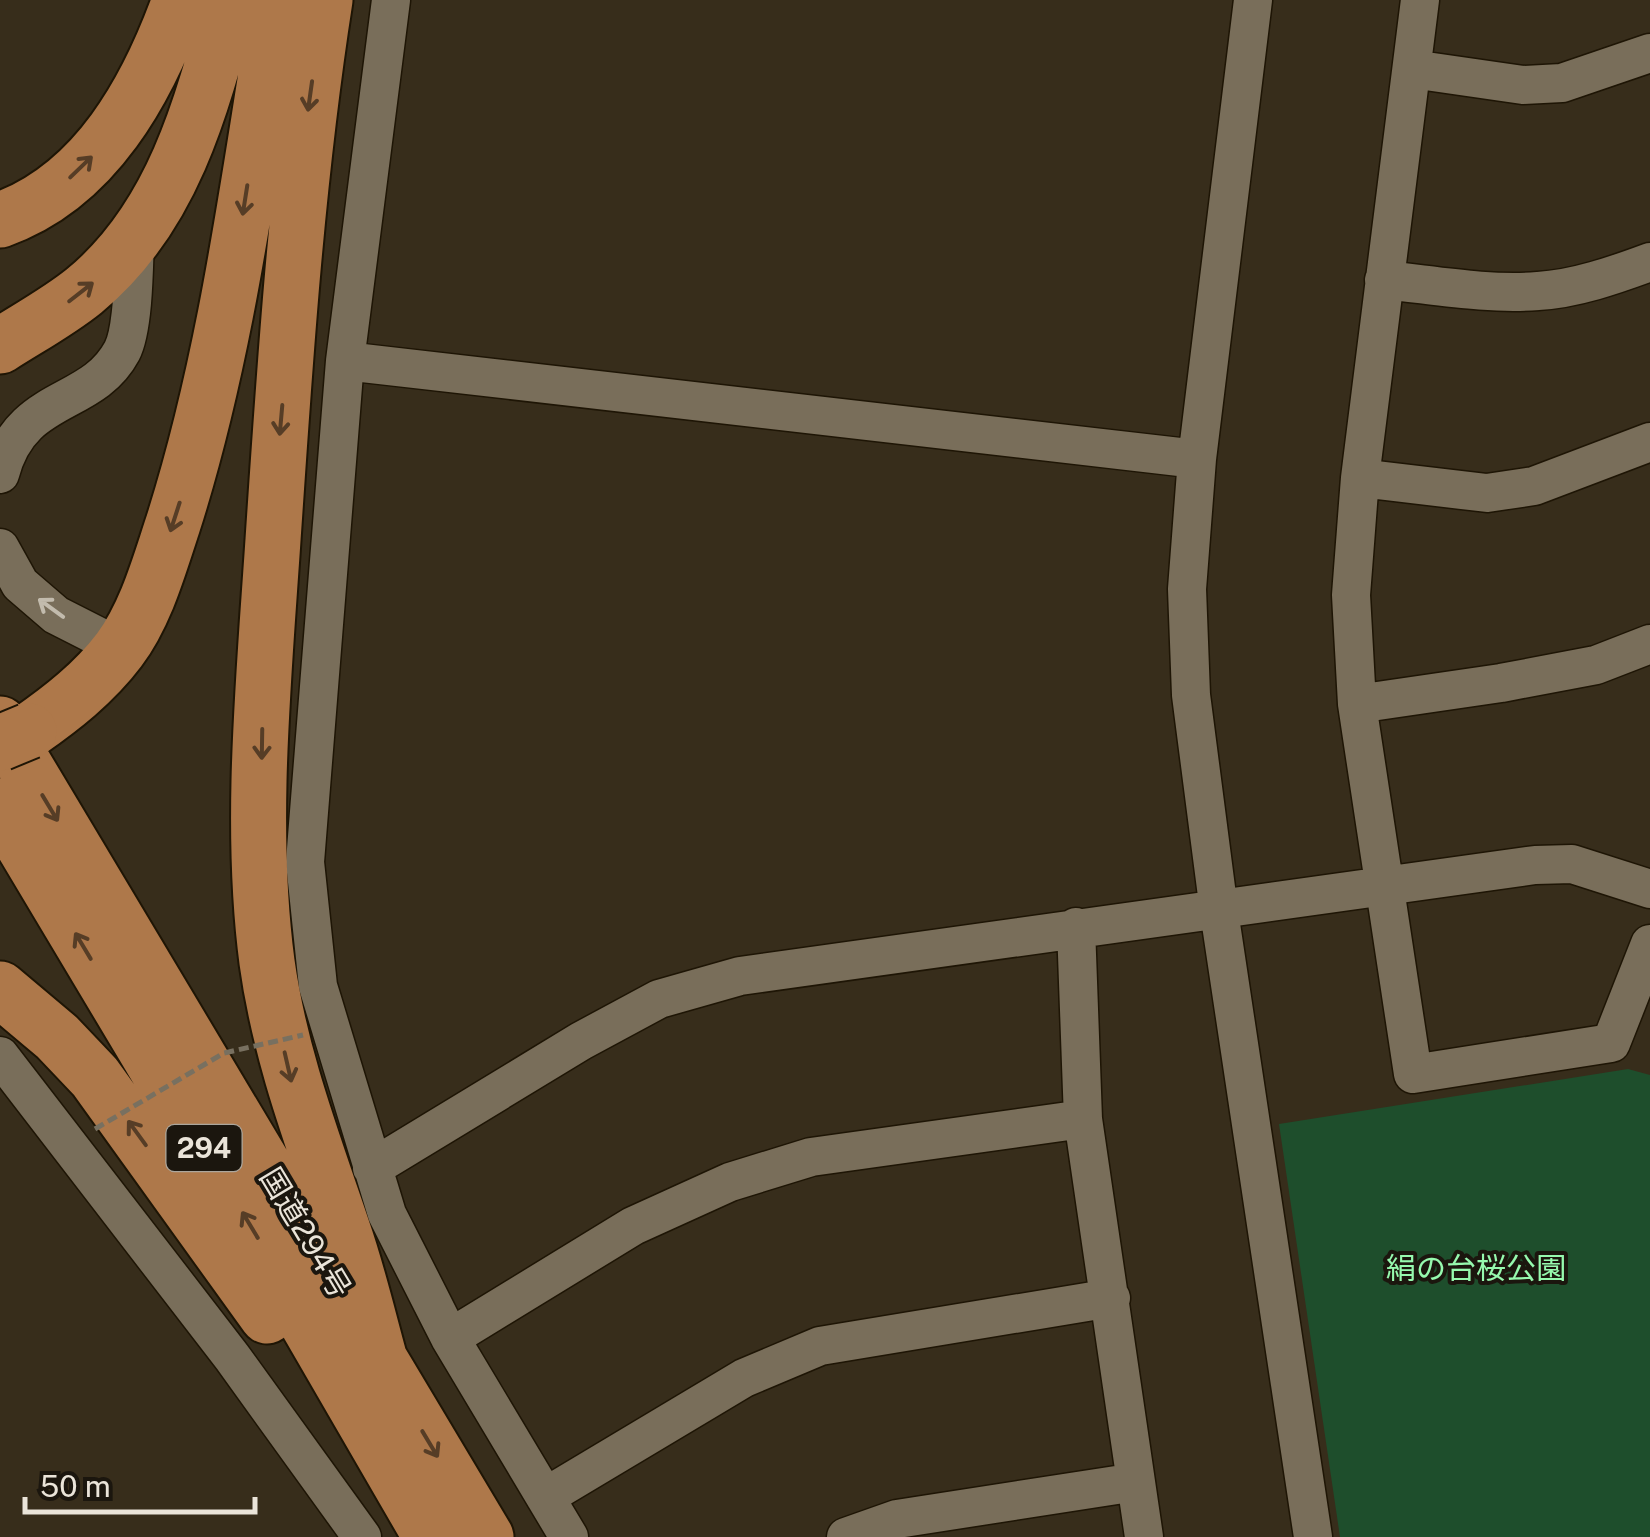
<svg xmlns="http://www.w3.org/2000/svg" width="1650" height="1537" viewBox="0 0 1650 1537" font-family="'Public Sans','Noto Sans JP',sans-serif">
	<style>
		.green { fill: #1e4e2c }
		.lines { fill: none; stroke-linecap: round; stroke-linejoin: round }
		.minor-casing { stroke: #1e1505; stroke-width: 41 }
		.highway-casing { stroke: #1e1505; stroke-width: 59 }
		.minor { stroke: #796e5a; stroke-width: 38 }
		.highway { stroke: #ae784a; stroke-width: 55 }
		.highway-bridge-casing { stroke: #1e1505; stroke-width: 59; stroke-linecap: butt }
		.path-bridge { stroke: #787060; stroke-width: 5; stroke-dasharray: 10 5; stroke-linecap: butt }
		.highway-bridge { stroke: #ae784a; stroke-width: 55 }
		.oneway { stroke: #563d26 }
		.oneway2 { stroke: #c2bbad }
		.labels { text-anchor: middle; stroke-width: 8; stroke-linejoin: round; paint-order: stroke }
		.shield { fill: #1b160e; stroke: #aca69c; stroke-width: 2.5 }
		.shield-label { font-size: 28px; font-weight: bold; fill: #eae4d9 }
		.street-label { font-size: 30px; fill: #eae4d9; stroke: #1b160e }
		.park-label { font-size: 30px; fill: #96f9ae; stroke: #1b160e }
	</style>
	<rect width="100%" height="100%" fill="#372d1b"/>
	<path class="green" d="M1628,1069L1650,1075V1537H1340L1279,1124Z"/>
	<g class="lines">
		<defs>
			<path id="minor" d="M391,0L345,361L305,862L318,986L387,1214L450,1338L569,1537
				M1253,0L1197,459L1187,589L1191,695L1219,911L1313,1537
				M1420,0L1360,478L1351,595L1357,704L1413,1074L1611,1043L1650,944
				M1412,69L1523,85L1562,83L1650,53
				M1384,280C1434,285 1487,295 1538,291C1575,289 1615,275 1650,262
				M345,361L1197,459
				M0,474C21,392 91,409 122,351C134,328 134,263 135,235
				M1360,478L1487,493L1534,486L1650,442
				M0,548L20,584L56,615L121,648
				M1357,704L1501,683L1596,665L1650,644
				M1076,927L1083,1119L1144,1537
				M0,1056L232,1357L362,1537
				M372,1168L581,1041L659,999L740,976L1535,865L1572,864L1650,889
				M450,1338L633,1226L730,1182L811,1157L1083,1119
				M545,1497L744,1378L820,1346L1111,1298
				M846,1537L897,1519L1136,1482"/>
			<path id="highway" d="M325,0C297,179 285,360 273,540C264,676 249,827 267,962C280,1056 313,1141 343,1230C358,1273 368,1317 380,1360
				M0,220C96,186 148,89 180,0
				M0,346C28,328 58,312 84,291C173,218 202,106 230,0
				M0,724L486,1537
				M29,731C62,708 94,683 119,650C146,614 159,566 173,524C227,355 249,175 278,0
				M0,806L259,1240L431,1537
				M0,989L57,1037L95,1077L267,1316"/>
		</defs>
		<use href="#minor" class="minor-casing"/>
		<use href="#highway" class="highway-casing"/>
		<use href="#minor" class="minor"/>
		<use href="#highway" class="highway"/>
		<defs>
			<path id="highway-bridge" d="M0,743L29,731"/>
		</defs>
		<use href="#highway-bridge" class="highway-bridge-casing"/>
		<path class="path-bridge" d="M95,1129L224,1053L303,1035"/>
		<use href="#highway-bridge" class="highway-bridge"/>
	</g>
	<defs><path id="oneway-shaft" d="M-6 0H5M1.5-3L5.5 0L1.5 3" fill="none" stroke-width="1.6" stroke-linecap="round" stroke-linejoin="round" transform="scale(2.5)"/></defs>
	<g class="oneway">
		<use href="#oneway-shaft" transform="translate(310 96) rotate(98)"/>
		<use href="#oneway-shaft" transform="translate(81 167) rotate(-44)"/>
		<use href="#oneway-shaft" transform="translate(245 200) rotate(99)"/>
		<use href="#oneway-shaft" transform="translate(81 292) rotate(-38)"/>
		<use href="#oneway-shaft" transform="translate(281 420) rotate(95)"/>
		<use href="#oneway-shaft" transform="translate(175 517) rotate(108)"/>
		<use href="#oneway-shaft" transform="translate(262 744) rotate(91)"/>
		<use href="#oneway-shaft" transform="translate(50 808) rotate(59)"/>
		<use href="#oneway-shaft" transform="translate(83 946) rotate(-121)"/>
		<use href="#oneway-shaft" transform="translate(288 1067) rotate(77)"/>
		<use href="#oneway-shaft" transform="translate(137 1133) rotate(-126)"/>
		<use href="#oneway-shaft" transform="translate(250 1225) rotate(-121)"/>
		<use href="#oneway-shaft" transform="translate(430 1444) rotate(59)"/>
	</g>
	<use class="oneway2" href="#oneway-shaft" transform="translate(51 608) rotate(-144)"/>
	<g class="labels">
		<rect class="shield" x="166.5" y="1125" width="75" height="46" rx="8"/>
		<g class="shield-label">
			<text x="204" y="1158">294</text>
		</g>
		<g class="street-label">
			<text transform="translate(305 1233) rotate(59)" y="10">国道294号</text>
		</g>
		<g class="park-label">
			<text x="1476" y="1279">絹の台桜公園</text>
		</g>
	</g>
	<path d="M25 1497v15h230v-15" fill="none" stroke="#eae4d9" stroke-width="5"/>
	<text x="40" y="1497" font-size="30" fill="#eae4d9" stroke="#1b160e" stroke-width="8" paint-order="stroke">50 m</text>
</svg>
